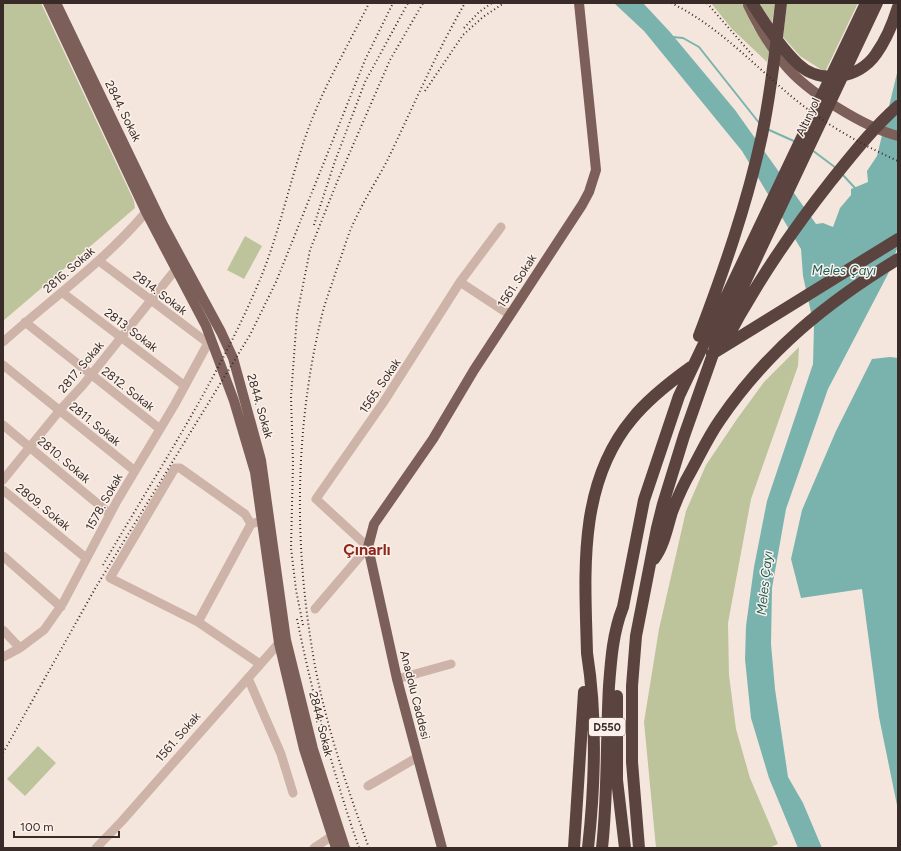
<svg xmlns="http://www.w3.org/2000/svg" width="901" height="851" viewBox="0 0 901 851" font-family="Figtree,sans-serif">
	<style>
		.green { fill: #bdc49c }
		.water { fill: #7ab3ad }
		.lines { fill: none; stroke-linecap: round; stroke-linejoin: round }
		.stream { stroke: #7ab3ad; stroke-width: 2 }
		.minor { stroke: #cdb3a8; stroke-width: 9 }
		.major { stroke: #7c5f59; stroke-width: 10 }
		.highway { stroke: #5b443f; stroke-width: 12 }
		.rail { stroke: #392b28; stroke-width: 2; stroke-dasharray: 1 3; stroke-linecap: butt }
		.labels { text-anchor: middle; stroke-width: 3; stroke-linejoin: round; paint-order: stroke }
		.shield { fill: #fbf1ea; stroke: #736662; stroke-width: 1 }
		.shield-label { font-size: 11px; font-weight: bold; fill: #392b28 }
		.street-label { font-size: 12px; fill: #392b28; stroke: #fbf1ea }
		.water-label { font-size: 13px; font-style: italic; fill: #1b5e59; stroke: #fbf1ea }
		.district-label { font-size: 16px; font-weight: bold; fill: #8e261c; stroke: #fbf1ea }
	</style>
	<rect width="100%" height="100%" fill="#f4e6dd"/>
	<path class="green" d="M3,3H41L134,201L135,208L3,321Z
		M711,3H742L753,27L770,49L767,62L732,29Z
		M757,3H775L772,23Z
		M787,3H858L825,72L800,56L783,37Z
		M245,236L262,246L244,279L227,270Z
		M799,347L798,366L751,499L728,623L729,675L736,729L750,778L778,844L769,848H656L644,722L659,629L686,511L706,465L737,419L764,382Z
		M38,746L56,763L25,796L7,779Z"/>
	<path class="water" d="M614,3H643L670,32L735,110L816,224L823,223L833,227L840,208L851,195V189L868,182L867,171L877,156L898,69V246L888,274L828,389L786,509L772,588L771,644L775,689L788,777L803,803L822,848H798L769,778L751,718L745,659L746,626L754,567L767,501L813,364L814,326L803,276L801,249L742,151L644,31Z
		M890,357L898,358V810L879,717L862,589L801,598L791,559L802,510L836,431L872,359Z"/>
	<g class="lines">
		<path class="stream" d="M673,37L683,38L699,47L760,124
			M767,129L796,142
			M812,150L836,168
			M842,174L855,188"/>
		<path class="minor" d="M460,282L510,315
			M63,293L185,386
			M25,322L160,429
			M3,342C51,299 104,262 146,212
			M3,365L135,471
			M3,425L110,514
			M3,480L60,410L83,385L176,269
			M3,490L86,558
			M251,524L245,514L180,468H175L110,578L198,622L251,524L261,521
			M3,556L61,607
			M315,609L368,547L316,499L383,403L460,282L501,227
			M198,622L260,664
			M3,630L20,648
			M3,657L20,648L44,630L63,603L117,501L175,404L208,343L99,261
			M248,678L281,754L293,793
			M397,679L451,664
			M368,786L418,757
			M96,848L122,821L279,643L284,641
			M314,848L332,836"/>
		<path class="major" d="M48,3L146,212L206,326L234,401L255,472L279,643L304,749L336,848
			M56,3L162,223L221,332L233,358L261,460L286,640L313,749L345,848
			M748,5C758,26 770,47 785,65C807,92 864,127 898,136
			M442,848L397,679L368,547L374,524L433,439L474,370L582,205L589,192L596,170L579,3"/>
		<path class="highway" d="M752,3C765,24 780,47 798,64C820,85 859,79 876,54C886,40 893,23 898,7
			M699,336C724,270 747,204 762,135C771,92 776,47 781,3
			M723,346C753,288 790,233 831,181C852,155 873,128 898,106
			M712,354L898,239
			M654,559C664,546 667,528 672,512C677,499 683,485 690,473C700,455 708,437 720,420C768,350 826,303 898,259
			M617,696V780L625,848
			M574,848L584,692
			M588,848C595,785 597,716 587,653C585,574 577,485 632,419C648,399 670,382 691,367
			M602,848C608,794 606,740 609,686C611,659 613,632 623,607L644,500L679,396L866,3
			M639,848L632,762V686L636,636L657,528L663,504L684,436L719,337L877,3"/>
		<path class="rail" d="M671,3C717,25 753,64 791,96C823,123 860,144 898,161
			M707,3L754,57
			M464,28L479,12L492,3
			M425,91L463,35L483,17L504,3
			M314,225L335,161L365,82L408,3
			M103,565C157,472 217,381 259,282C280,232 290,178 309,127C325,84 349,44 369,3
			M297,619C313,697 333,773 359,848
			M303,625L296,590L291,548L293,463L291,397L297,315L310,250L337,182L390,60L423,3
			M3,753L96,587L250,335L276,282L365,60L393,3
			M369,848C345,782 321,711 311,642C294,535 296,424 321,319C325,301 332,285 337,268C343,253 347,236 354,222C364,200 377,180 388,159C413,107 436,53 465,3"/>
	</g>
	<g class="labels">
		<rect class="shield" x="589" y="718" width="36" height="18" rx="3"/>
		<g class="shield-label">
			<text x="607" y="731">D550</text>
		</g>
		<g class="street-label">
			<text transform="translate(123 111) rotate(64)" y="4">2844. Sokak</text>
			<text transform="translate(808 117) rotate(-65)" y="4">Altınyol</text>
			<text transform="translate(69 270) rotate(-41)" y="4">2816. Sokak</text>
			<text transform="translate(517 281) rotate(-57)" y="4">1561. Sokak</text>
			<text transform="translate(160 293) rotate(37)" y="4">2814. Sokak</text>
			<text transform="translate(131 330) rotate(37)" y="4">2813. Sokak</text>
			<text transform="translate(81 367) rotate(-50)" y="4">2817. Sokak</text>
			<text transform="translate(380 386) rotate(-56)" y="4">1565. Sokak</text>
			<text transform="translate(128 389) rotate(38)" y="4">2812. Sokak</text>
			<text transform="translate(260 406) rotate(74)" y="4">2844. Sokak</text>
			<text transform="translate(95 424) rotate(39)" y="4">2811. Sokak</text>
			<text transform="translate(64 460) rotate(40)" y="4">2810. Sokak</text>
			<text transform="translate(104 502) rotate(-61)" y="4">1578. Sokak</text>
			<text transform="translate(43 507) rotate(39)" y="4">2809. Sokak</text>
			<text transform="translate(415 695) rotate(76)" y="4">Anadolu Caddesi</text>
			<text transform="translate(321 724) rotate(76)" y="4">2844. Sokak</text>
			<text transform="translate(178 737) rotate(-49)" y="4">1561. Sokak</text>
		</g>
		<g class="water-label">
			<text x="844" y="275">Meles Çayı</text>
			<text transform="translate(764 583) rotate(-84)" y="5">Meles Çayı</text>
		</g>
		<g class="district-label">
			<text x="367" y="555">Çınarlı</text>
		</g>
	</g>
	<rect width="901" height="851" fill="none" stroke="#392b28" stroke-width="8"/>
	<path d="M14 831v6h105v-6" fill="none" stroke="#392b28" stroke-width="2"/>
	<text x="20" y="831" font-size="12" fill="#392b28" stroke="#fbf1ea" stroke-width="3" paint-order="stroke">100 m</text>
</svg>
